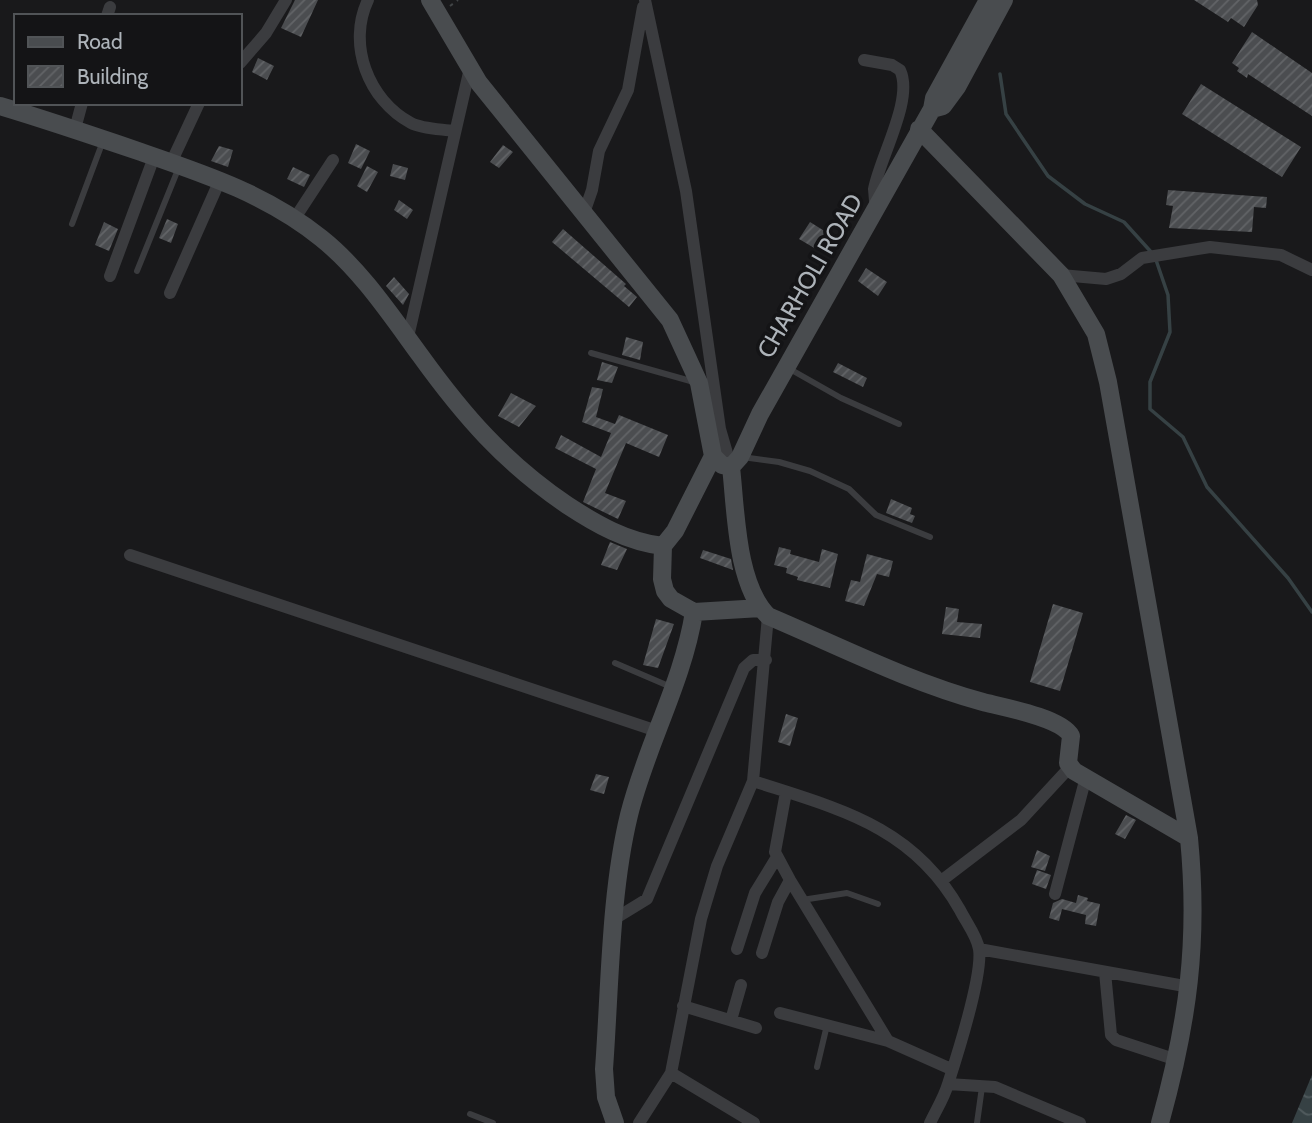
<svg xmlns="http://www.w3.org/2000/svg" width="1312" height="1123" viewBox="0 0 1312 1123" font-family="Cabin,sans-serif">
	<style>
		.water { fill: url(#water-waves) }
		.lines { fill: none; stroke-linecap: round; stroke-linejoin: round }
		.stream { stroke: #364144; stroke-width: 3.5 }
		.building { fill: url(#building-hatch) }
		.path { stroke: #414446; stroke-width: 2; stroke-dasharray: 3.5 5; stroke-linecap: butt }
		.lane { stroke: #3b3c3f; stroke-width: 6 }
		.street { stroke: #3b3c3f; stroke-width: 12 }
		.secondary { stroke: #494c4f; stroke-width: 18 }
		.labels { text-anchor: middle; stroke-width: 7; stroke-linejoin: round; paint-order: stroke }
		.street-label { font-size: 24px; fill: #adb3b9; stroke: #141416 }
	</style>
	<defs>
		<pattern id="water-waves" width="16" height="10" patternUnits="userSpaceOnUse" patternTransform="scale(1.75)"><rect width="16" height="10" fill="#364144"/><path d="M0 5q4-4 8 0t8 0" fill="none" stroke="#505a5d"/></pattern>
		<pattern id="building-hatch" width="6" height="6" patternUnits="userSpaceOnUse" patternTransform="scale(1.75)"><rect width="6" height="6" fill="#4b4d50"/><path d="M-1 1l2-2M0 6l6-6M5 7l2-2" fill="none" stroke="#626467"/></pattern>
	</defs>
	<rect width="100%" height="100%" fill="#19191b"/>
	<path class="water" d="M1312,1075V1123H1292Z"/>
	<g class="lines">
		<path class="stream" d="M1000,74L1006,114L1048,176L1085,204L1124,222L1152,253
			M1156,260L1168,295L1170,332L1150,382V409L1183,437L1207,487L1288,578L1312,612"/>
	</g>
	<path class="building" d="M295,0H318L301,37L281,28Z
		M1194,0H1257L1258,5L1244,27L1231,18L1228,22Z
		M1252,32L1312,73V116L1248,74L1247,78L1237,71L1239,68L1232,63Z
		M258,58L274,66L267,80L252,72Z
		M1201,84L1301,147L1282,177L1182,114Z
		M356,144L370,151L361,169L348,163Z
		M503,145L513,152L499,168L490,162Z
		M219,146L233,150L228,167L211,161Z
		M393,164L408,168L405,180L390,176Z
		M367,166L378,172L367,192L357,186Z
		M293,167L310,175L304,187L287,179Z
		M1168,190L1267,197L1266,208L1254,207L1252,232L1169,228L1173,206L1166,205Z
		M399,200L413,210L407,219L394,210Z
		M167,219L178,224L171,243L159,238Z
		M104,222L118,229L109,251L95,245Z
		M810,222L826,232L816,249L799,239Z
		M563,229L626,284L624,286L637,297L629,307L552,242Z
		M866,268L887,282L878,296L858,281Z
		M394,277L409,294L403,305L386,286Z
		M626,337L643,342L640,360L622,355Z
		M602,362L618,367L612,383L597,380Z
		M838,363L867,378L863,387L833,372Z
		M592,387L603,389L596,417L615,424L619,415L668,435L659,457L626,443L605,493L626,501L618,519L583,502L596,469L555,448L561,435L601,457L611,433L582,422Z
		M511,393L536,406L519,427L498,416Z
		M891,499L912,508L910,514L915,516L912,523L886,513Z
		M610,542L627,549L617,570L601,565Z
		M779,547L791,550L790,554L819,562L822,549L838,554L830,588L797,580L798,577L786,573L787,568L774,565Z
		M703,550L731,559L733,570L700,558Z
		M867,554L893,561L889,577L877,574L864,606L845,601L851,580L860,582Z
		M1053,604L1083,613L1060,691L1030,682Z
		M946,607L959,609L957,622L982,624L980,638L942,634Z
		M656,619L674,624L658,668L643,665Z
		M786,714L798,718L790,746L778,742Z
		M596,774L609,777L604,794L590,790Z
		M1126,815L1136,820L1125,839L1115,834Z
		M1037,850L1050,856L1045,871L1031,867Z
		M1037,870L1051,875L1046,889L1032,884Z
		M1078,895L1088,898L1087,901L1100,904L1096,926L1085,924L1086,915L1062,909L1059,921L1049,918L1053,903L1062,899L1076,903Z"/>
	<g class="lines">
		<path class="path" d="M450,6L458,0"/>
		<path class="lane" d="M72,224L103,141
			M137,271L179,167
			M591,353L694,382
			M788,368L841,398L899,424
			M742,457L779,462L810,471L849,489L876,515L930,537
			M615,663L671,687
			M802,900L847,893L878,904
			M817,1067L827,1025
			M470,1114L493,1123
			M977,1123L982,1087"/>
		<path class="street" d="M368,0C347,44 368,100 411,123C422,129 441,129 454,131
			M645,0L686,191L720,429L731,467
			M107,16L110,7
			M864,60L892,65L900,70C914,99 880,157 874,189L875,201L879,206
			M240,63L266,33L286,0
			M75,129L82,103
			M171,163L199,103
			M584,213L592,190L599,151L628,90L643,7
			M295,218L333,160
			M1061,275L1106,279L1121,274L1142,258L1210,247L1281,255L1312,270
			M110,276L154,157
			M170,293L220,180
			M408,337L470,68
			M130,555L657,731
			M753,781C839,809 913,826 960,910C966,922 977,936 979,949C983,975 957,1056 948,1084C944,1098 936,1110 930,1123
			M786,792L775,852L790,880L888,1041L951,1069
			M941,881L1021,820L1070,767
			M1055,894L1086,777
			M616,918L647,899L744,668L753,660H766
			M737,949L755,893L777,857
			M979,949L1190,987
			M762,953L778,902L790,880
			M1105,972L1111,1035L1116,1040L1177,1060
			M683,1006L756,1028
			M780,1013L888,1041
			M731,1020L741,985
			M948,1084L995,1087L1080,1123
			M639,1123L671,1073
			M754,1123L671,1073L701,919L717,866L753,781L768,616"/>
		<path class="secondary" d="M430,0L479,83L670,320L699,383L713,456L722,465L731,467
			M0,106C47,120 94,136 141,152C205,174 268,195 321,238C360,269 390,314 420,355C464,416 504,462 567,505C596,524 627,542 663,546
			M932,109L943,106L957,87L1004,0
			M919,129L1061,275L1096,334L1108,382L1189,838C1199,942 1188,1022 1160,1123
			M731,467C736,511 736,584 768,616C839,646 909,682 983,702C1003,707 1062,718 1071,736L1068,763L1074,771L1189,838
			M731,467L740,457L760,414L932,109L934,98L988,0
			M694,612L671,599L665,591L662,579L663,546L675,531L713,456
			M615,1123L606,1097L604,1069C610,988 610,893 629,815C646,746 683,682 694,612L761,608"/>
	</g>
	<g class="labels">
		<g class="street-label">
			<text transform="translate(810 276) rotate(-60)" y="8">CHARHOLI ROAD</text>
		</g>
	</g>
	<rect x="14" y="14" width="228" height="91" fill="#141416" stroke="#515457" stroke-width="2"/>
	<rect x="28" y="37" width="35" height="10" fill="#494c4f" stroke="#515457" stroke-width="2"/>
	<text x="77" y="49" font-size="21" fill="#adb3b9">Road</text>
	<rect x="28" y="66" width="35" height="21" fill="url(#building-hatch)" stroke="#515457" stroke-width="2"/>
	<text x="77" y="84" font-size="21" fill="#adb3b9">Building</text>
</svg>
